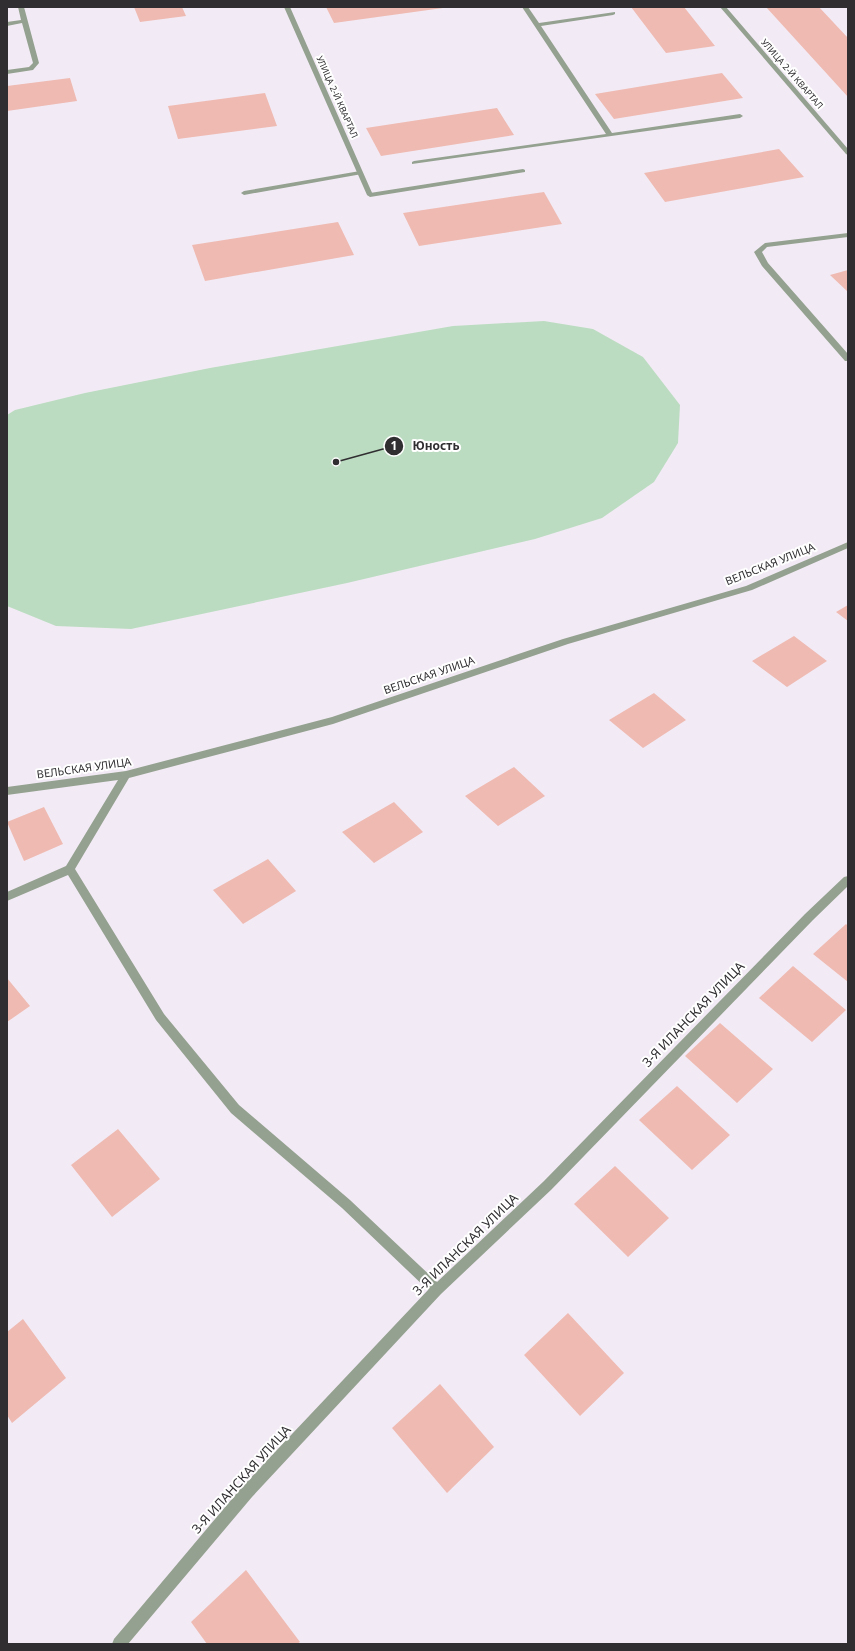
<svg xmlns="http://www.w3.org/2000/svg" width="855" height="1651" viewBox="0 0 855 1651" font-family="'Noto Sans',sans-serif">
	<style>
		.green { fill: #bcdcc1 }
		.building { fill: #efbab2 }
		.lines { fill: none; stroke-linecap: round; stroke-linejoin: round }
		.service { fill: #95a190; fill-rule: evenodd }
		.minor { fill: #95a190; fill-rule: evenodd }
		.labels { text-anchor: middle; stroke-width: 4; stroke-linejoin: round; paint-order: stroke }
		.far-street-label { font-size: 9px; fill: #302e31; stroke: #fff }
		.street-label { font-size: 11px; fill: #302e31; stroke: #fff }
		.near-street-label { font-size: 13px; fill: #302e31; stroke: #fff }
		.leader { fill: none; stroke: #302e31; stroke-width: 1.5 }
		.callout-dot { fill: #302e31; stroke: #fff; stroke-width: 1.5 }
		.mark-label { font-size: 12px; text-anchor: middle; font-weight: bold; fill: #fff }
		.callout-label { font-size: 12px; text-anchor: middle; font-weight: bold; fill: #302e31; stroke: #fff; stroke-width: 4; stroke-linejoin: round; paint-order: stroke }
	</style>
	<rect width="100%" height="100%" fill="#f2ebf5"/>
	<path class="green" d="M544,321L593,329L643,357L680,405L678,443L654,482L602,518L535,539L347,583L131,629L56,626L7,606V415L15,410L85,393L210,368L453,326Z"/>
	<path class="building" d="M134,7H182L186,16L140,22Z
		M326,7H442L443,8L334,23Z
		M631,7H684L715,46L666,53Z
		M766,7H819L848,38V97Z
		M722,73L743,98L614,119L595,94Z
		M70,78L77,101L7,111V86Z
		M265,93L277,126L178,139L168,106Z
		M497,108L514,135L381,156L366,128Z
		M779,149L804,177L665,202L644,173Z
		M544,192L562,224L419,246L403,213Z
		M338,222L354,255L205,281L192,245Z
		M848,270V292L830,275Z
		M848,605V621L836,612Z
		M794,636L827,661L787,687L752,661Z
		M654,693L686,720L643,748L609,720Z
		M514,767L545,796L498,826L465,796Z
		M394,802L423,832L374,863L342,832Z
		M44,807L63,844L24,861L7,822Z
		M268,859L296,891L243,924L213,890Z
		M846,924L848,926V982L813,954Z
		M793,966L846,1010L812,1042L759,998Z
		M7,978L30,1006L7,1022Z
		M720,1023L773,1069L737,1103L685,1056Z
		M677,1086L730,1135L692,1170L639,1120Z
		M118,1129L160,1179L112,1217L71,1165Z
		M615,1166L669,1218L628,1257L574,1204Z
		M568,1313L624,1373L580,1416L524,1355Z
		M23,1319L66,1378L12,1423L7,1415V1332Z
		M440,1384L494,1447L447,1493L392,1428Z
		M246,1570L300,1642L297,1644H207L191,1622Z"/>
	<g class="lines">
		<path class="service" d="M18,7H24L39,63L33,70L7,74V70L29,67L33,63L22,23L7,26V22L21,20Z
			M522,7H528L539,23L615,12V14L613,15L541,26L612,133L740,114L743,116L740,118L412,164V162L414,161L606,134Z
			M523,169L525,170V172L370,197L367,195L370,193Z
			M360,171L362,172V174L244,195L241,193L244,191Z
			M848,233V237L767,247L762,252L768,263L848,354V361H845L762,266L754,252L765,243Z"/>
		<path class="minor" d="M284,7H290L373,195L372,196L367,195Z
			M720,7H726L848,149V155L846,154Z
			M848,542V548L752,590L568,644L333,724L129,778L75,869L164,1014L239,1105L350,1200L437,1282L544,1181L805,914L844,877L848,876V886L813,920L552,1189L441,1294L252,1497L128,1644H112L114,1639L242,1487L428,1290L342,1208L231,1113L156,1020L68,875L7,901V892L66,866L118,780L7,795V787L126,771L332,717L563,639L746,586Z"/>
	</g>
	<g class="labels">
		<g class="far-street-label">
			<text transform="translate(792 74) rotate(49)" y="3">УЛИЦА 2-Й КВАРТАЛ</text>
			<text transform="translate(337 97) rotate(66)" y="3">УЛИЦА 2-Й КВАРТАЛ</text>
		</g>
		<g class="street-label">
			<text transform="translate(770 564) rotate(-22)" y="4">ВЕЛЬСКАЯ УЛИЦА</text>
			<text transform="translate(429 675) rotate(-19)" y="4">ВЕЛЬСКАЯ УЛИЦА</text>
			<text transform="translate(84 768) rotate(-8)" y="4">ВЕЛЬСКАЯ УЛИЦА</text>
		</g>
		<g class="near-street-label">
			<text transform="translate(693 1014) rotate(-46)" y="5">3-Я ИЛАНСКАЯ УЛИЦА</text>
			<text transform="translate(465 1244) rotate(-44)" y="5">3-Я ИЛАНСКАЯ УЛИЦА</text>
			<text transform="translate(241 1479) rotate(-48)" y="5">3-Я ИЛАНСКАЯ УЛИЦА</text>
		</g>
	</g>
	<path class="leader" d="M336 462L394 446"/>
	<g class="callout-dot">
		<circle cx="336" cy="462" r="4"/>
		<circle cx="394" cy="446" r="10"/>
	</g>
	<g class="mark-label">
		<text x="394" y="450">1</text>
	</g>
	<g class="callout-label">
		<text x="436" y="450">Юность</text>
	</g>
	<rect width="855" height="1651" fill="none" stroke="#302e31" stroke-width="16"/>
</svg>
